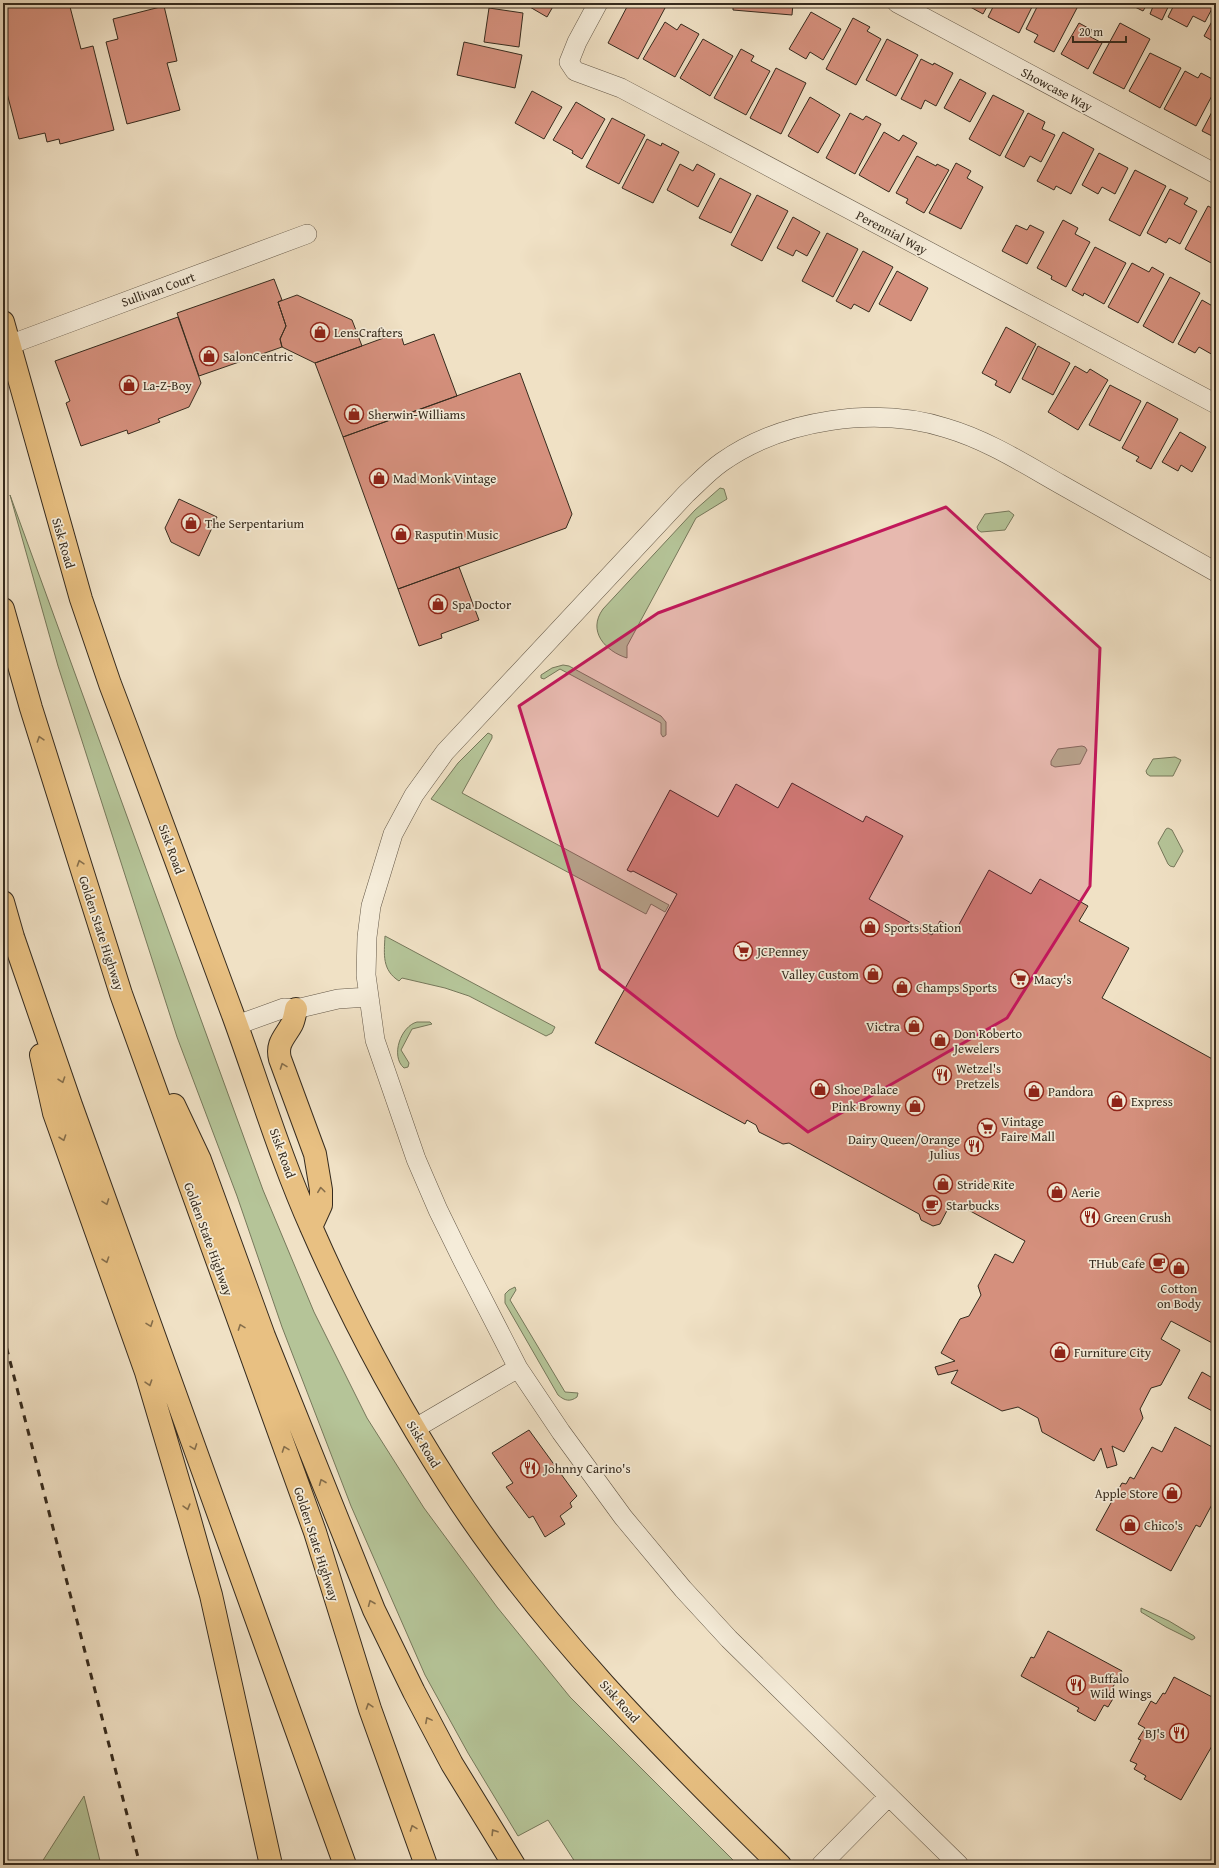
<svg xmlns="http://www.w3.org/2000/svg" width="1219" height="1868" viewBox="0 0 1219 1868" font-family="'Gentium Book Plus',serif">
	<style>
		.green { fill: #b5c498; stroke: #76785b }
		.building { fill: #d5907d; stroke: #362b1e }
		.lines { fill: none; stroke-linecap: round; stroke-linejoin: round }
		.minor-casing { stroke: #645848; stroke-width: 20 }
		.major-casing { stroke: #362b1e; stroke-width: 24 }
		.highway-casing { stroke: #362b1e; stroke-width: 24 }
		.minor { stroke: #f5ecd9; stroke-width: 19 }
		.major { stroke: #e8c082; stroke-width: 22 }
		.highway { stroke: #e8c082; stroke-width: 22 }
		.rail { stroke: #362b1e; stroke-width: 3; stroke-dasharray: 7 7; stroke-linecap: butt }
		.oneway { stroke: #866e4b }
		.marked { fill: #c2185b; fill-opacity: 0.2; stroke: #c2185b; stroke-width: 3; stroke-linejoin: round }
		.labels { text-anchor: middle; stroke-width: 3.5; stroke-linejoin: round; paint-order: stroke }
		.street-label { font-size: 13px; fill: #362b1e; stroke: #f5ecd9 }
		.poi-label { font-size: 13px; fill: #362b1e; stroke: #f5ecd9; text-anchor: start }
	</style>
	<rect width="100%" height="100%" fill="#f0e1c5"/>
	<filter id="stains"><feTurbulence type="fractalNoise" baseFrequency=".005" numOctaves="4"/><feColorMatrix values="0 0 0 0 .2 0 0 0 0 .09 0 0 0 0 .02 0 0 0 .5 -.17"/></filter>
	<radialGradient id="worn" r=".72"><stop offset=".6" stop-color="#630" stop-opacity="0"/><stop offset="1" stop-color="#630" stop-opacity=".3"/></radialGradient>
	<path class="green" d="M720,488L724,489L727,499L696,518L627,646V658C605,651 587,631 603,609L695,510Z
		M10,495L263,1190L314,1312L367,1418L424,1508L497,1607L570,1697L738,1865H577L548,1820L518,1836L468,1753L425,1675L351,1506L282,1327L237,1196L177,1037L142,928L58,666Z
		M1009,511L1014,515L1005,530L981,532L978,530L977,527L985,514Z
		M563,665L569,666L661,716L666,722V735L663,737L661,734V723L560,669L544,679L541,678V675L552,668Z
		M488,733L492,735V738L462,793L669,905L665,912L651,904L646,914L431,799L458,763Z
		M1082,746L1085,747L1087,750L1080,764L1055,767L1051,765V761L1058,749Z
		M1175,757L1181,760L1173,776H1150L1147,774L1146,771L1153,759Z
		M1168,828L1172,830L1183,851L1174,867L1170,866L1168,864L1158,843L1166,829Z
		M385,936L555,1027L552,1033L546,1036L469,996L445,988L402,978L399,981C382,970 384,955 385,936Z
		M417,1022H430L432,1024L412,1029L401,1050L409,1063L408,1067L404,1068C390,1056 401,1026 417,1022Z
		M515,1287L516,1290L510,1300L565,1392L578,1393L577,1397C570,1402 565,1401 558,1395L505,1303V1294L509,1290Z
		M1141,1608L1169,1621L1194,1636L1195,1638L1192,1640L1166,1627L1141,1612Z
		M84,1796L101,1865H40Z"/>
	<path class="building" d="M3,3H69L81,49L93,46L114,130L60,144L59,139L47,142L45,133L19,139L3,78Z
		M109,3H128L110,7Z
		M523,3H555L547,17Z
		M629,3H642L647,6L649,3H655L665,8L638,59L608,43Z
		M733,3H793L792,15L733,10Z
		M963,3H989L983,14Z
		M995,3H1034L1019,33L988,17Z
		M1039,3H1068L1077,8L1054,52L1034,42L1038,35L1026,29Z
		M1130,3H1148L1143,11L1129,4Z
		M1152,3H1170L1162,20L1150,14L1154,4Z
		M1175,3H1215L1205,22L1193,16L1187,27L1168,17Z
		M164,6L177,61L167,63L180,110L127,124L106,42L118,39L113,19Z
		M489,8L523,13L519,47L484,42Z
		M811,12L841,29L823,60L810,52L806,59L789,49Z
		M1216,14V43L1204,36Z
		M853,18L870,27L867,31L881,39L856,85L826,69Z
		M665,22L677,30L681,24L699,34L675,77L643,59Z
		M1079,23L1092,30L1089,36L1102,43L1088,69L1061,54Z
		M1120,23L1150,39L1124,89L1093,73Z
		M703,39L733,56L710,96L680,78Z
		M887,39L918,55L896,96L866,80Z
		M464,42L522,55L515,88L457,75Z
		M741,49L754,56L751,61L770,71L746,115L714,98Z
		M1150,53L1181,68L1160,108L1129,91Z
		M921,59L933,65L934,63L953,73L936,106L925,100L921,109L901,99Z
		M776,68L806,83L781,134L750,118Z
		M1185,71L1198,78L1201,73L1216,81V88L1196,126L1164,109Z
		M960,79L986,93L970,122L944,108Z
		M532,91L562,107L544,139L515,123Z
		M993,95L1024,111L1000,156L969,139Z
		M810,97L840,115L818,153L788,136Z
		M576,102L605,119L582,159L572,153L573,151L553,140Z
		M1216,104V138L1202,131Z
		M850,113L863,120L866,116L881,124L855,174L826,158Z
		M1028,113L1045,122L1042,129L1055,135L1041,162L1030,156L1024,167L1005,157Z
		M612,118L645,135L619,184L586,167Z
		M884,132L899,141L903,135L917,143L889,192L859,175Z
		M1063,132L1094,149L1071,194L1056,186L1054,190L1037,181Z
		M647,139L661,146L662,143L679,152L653,203L622,188Z
		M1099,153L1128,168L1115,194L1102,187L1098,194L1082,185Z
		M917,156L936,166L937,164L949,170L924,213L906,203L908,199L896,193Z
		M956,163L971,171L967,178L983,187L961,229L929,213Z
		M680,164L693,171L697,164L715,174L698,207L667,190Z
		M1135,170L1166,186L1140,236L1109,220Z
		M720,178L751,194L731,233L699,218Z
		M1170,189L1188,198L1184,204L1197,211L1180,244L1169,238L1166,243L1147,233Z
		M757,195L788,211L762,261L731,245Z
		M1208,206L1216,210L1215,265L1185,249Z
		M793,217L820,232L807,256L796,250L793,256L777,248Z
		M1063,220L1078,228L1075,234L1090,242L1066,287L1051,279L1052,276L1037,268Z
		M1016,225L1027,230L1030,225L1044,232L1027,264L1002,251Z
		M827,233L858,249L833,297L802,281Z
		M1095,247L1126,263L1104,304L1084,293L1083,296L1072,290Z
		M863,251L893,267L869,312L854,304L851,309L836,301Z
		M1132,263L1149,272L1152,267L1164,274L1138,323L1108,307Z
		M897,271L928,288L911,321L879,304Z
		M1170,277L1200,293L1173,343L1143,326Z
		M274,279L282,300L278,302L286,326L280,339L282,347L199,376L177,313Z
		M297,295L352,320L362,346L315,363L282,347L280,339L286,326L278,302Z
		M1202,300L1216,308V349L1213,355L1199,347L1195,353L1178,344Z
		M178,317L201,383L189,407L158,419L160,422L128,434L127,430L81,446L66,403L70,401L55,361Z
		M1006,327L1036,344L1010,393L995,385L997,381L982,373Z
		M400,332L404,345L434,334L457,396L343,437L315,363Z
		M1038,346L1070,363L1053,395L1022,379Z
		M1075,366L1087,373L1090,369L1108,380L1078,430L1048,412Z
		M520,373L572,514L566,528L398,589L343,437Z
		M1110,385L1141,401L1120,441L1089,425Z
		M1147,402L1178,419L1151,469L1136,461L1139,457L1122,448Z
		M1180,432L1206,447L1192,472L1181,465L1178,471L1162,462Z
		M179,499L217,517L199,556L171,542L165,528Z
		M459,567L479,620L441,634L442,638L419,646L398,589Z
		M792,783L863,822L866,816L903,836L869,899L932,935L940,921L956,930L989,870L1031,894L1040,879L1088,906L1079,921L1129,948L1102,998L1216,1061V1345L1171,1321L1161,1339L1180,1350L1161,1385L1151,1388L1140,1409L1143,1418L1124,1452L1112,1446L1117,1465L1107,1468L1101,1448L1094,1461L1042,1432L1038,1418L1018,1407L1002,1411L951,1383L958,1370L938,1375L935,1367L955,1361L941,1353L960,1319L969,1316L981,1295L978,1286L995,1254L1013,1263L1025,1241L952,1201L940,1224L933,1226L921,1220L919,1214L789,1143L783,1144L759,1132L756,1125L747,1120L745,1124L595,1043L677,894L633,871L631,872L627,870L670,790L718,817L736,784L778,808Z
		M1202,1372L1216,1380V1413L1188,1398Z
		M1175,1427L1216,1449V1497L1200,1527L1196,1525L1171,1571L1096,1530L1122,1483L1126,1484L1130,1477L1134,1479L1152,1447L1162,1452Z
		M529,1430L577,1496L570,1503L572,1507L560,1516L565,1524L545,1537L533,1516L529,1518L506,1487L513,1483L492,1453Z
		M1048,1631L1122,1671L1109,1694L1114,1697L1108,1707L1104,1705L1095,1721L1077,1711L1079,1708L1021,1676L1031,1657L1034,1658Z
		M1174,1677L1216,1699V1718L1214,1721L1216,1722V1739L1181,1800L1144,1779L1146,1776L1134,1769L1137,1764L1130,1761L1141,1740L1138,1739L1145,1728L1138,1724L1151,1701L1156,1704L1163,1693L1165,1694Z"/>
	<g class="lines">
		<defs>
			<path id="minor" d="M598,3L577,42L569,62L575,71L621,88L1216,404
				M897,3L1216,174
				M9,345L307,234
				M237,1025L284,1008L296,1009L338,999L368,997
				M414,1429L518,1368
				M821,1865L889,1796
				M959,1865L729,1639L683,1589L623,1517L561,1432L518,1368L462,1259L438,1210L416,1159L375,1040L366,975L367,937L371,906L393,834L414,795L445,752L686,494C698,483 709,471 722,462C783,419 876,406 946,428C987,440 1023,463 1060,484C1112,513 1164,543 1216,572"/>
			<path id="major" d="M3,322L81,599L110,684C152,794 192,905 233,1015C259,1086 281,1160 312,1229C351,1318 397,1404 449,1485C540,1627 660,1747 780,1865
				M296,1009C295,1014 294,1020 292,1024C285,1037 276,1043 280,1059L315,1154L321,1190V1205L311,1227"/>
			<path id="highway" d="M3,609L31,708L121,994L315,1532L370,1709L426,1865
				M3,902L13,937L71,1105L345,1865
				M41,1055L54,1113L146,1372L189,1517L211,1595L271,1865
				M174,1105L200,1160L264,1336L374,1610L414,1692L452,1764L514,1865"/>
		</defs>
		<use href="#minor" class="minor-casing"/>
		<use href="#major" class="major-casing"/>
		<use href="#highway" class="highway-casing"/>
		<use href="#minor" class="minor"/>
		<use href="#major" class="major"/>
		<use href="#highway" class="highway"/>
		<path class="rail" d="M3,1334L140,1865"/>
	</g>
	<defs><path id="oneway-chevron" d="M-2-3.5L2.5 0L-2 3.5" fill="none" stroke-width="1.6" stroke-linecap="round" stroke-linejoin="round"/></defs>
	<g class="oneway">
		<use href="#oneway-chevron" transform="translate(40 739) rotate(-108)"/>
		<use href="#oneway-chevron" transform="translate(80 863) rotate(-108)"/>
		<use href="#oneway-chevron" transform="translate(283 1066) rotate(-110)"/>
		<use href="#oneway-chevron" transform="translate(62 1080) rotate(71)"/>
		<use href="#oneway-chevron" transform="translate(63 1138) rotate(71)"/>
		<use href="#oneway-chevron" transform="translate(321 1190) rotate(-97)"/>
		<use href="#oneway-chevron" transform="translate(106 1202) rotate(70)"/>
		<use href="#oneway-chevron" transform="translate(106 1260) rotate(71)"/>
		<use href="#oneway-chevron" transform="translate(150 1324) rotate(70)"/>
		<use href="#oneway-chevron" transform="translate(241 1327) rotate(-110)"/>
		<use href="#oneway-chevron" transform="translate(149 1383) rotate(72)"/>
		<use href="#oneway-chevron" transform="translate(194 1447) rotate(70)"/>
		<use href="#oneway-chevron" transform="translate(285 1449) rotate(-110)"/>
		<use href="#oneway-chevron" transform="translate(322 1482) rotate(-112)"/>
		<use href="#oneway-chevron" transform="translate(187 1507) rotate(74)"/>
		<use href="#oneway-chevron" transform="translate(371 1603) rotate(-112)"/>
		<use href="#oneway-chevron" transform="translate(369 1706) rotate(-108)"/>
		<use href="#oneway-chevron" transform="translate(428 1720) rotate(-118)"/>
		<use href="#oneway-chevron" transform="translate(413 1828) rotate(-110)"/>
		<use href="#oneway-chevron" transform="translate(494 1832) rotate(-122)"/>
	</g>
	<path class="marked" d="M946,507L1100,648L1090,886L1007,1018L808,1132L600,969L519,706L658,613Z"/>
	<defs>
		<symbol id="shop-ring" viewBox="-11 -11 22 22"><circle r="9.5" fill="#f5ecd9" stroke="#8f2418" stroke-width="1.5"/><path d="M-5-2.5h2.3a2.7 3.5 0 0 1 5.4 0H5L5.5 6h-11ZM-1.5-2.5h3a1.5 2.3 0 0 0-3 0Z" fill="#8f2418"/></symbol>
		<symbol id="supermarket-ring" viewBox="-11 -11 22 22"><circle r="9.5" fill="#f5ecd9" stroke="#8f2418" stroke-width="1.5"/><path d="M-6-5.5h2.5l.6 2H6L4.5 2H-2.5L-4.4-4H-6ZM-1.5 3.2a1.3 1.3 0 1 0 .1 0ZM3 3.2a1.3 1.3 0 1 0 .1 0Z" fill="#8f2418"/></symbol>
		<symbol id="restaurant-ring" viewBox="-11 -11 22 22"><circle r="9.5" fill="#f5ecd9" stroke="#8f2418" stroke-width="1.5"/><path d="M-5-6h1v4h1v-4h1v4h1v-4h1v5L-1.5 .5V6h-2V.5L-5-1ZM5-6V6H3V1.5H1.5Q1.5-4 5-6Z" fill="#8f2418"/></symbol>
		<symbol id="cafe-ring" viewBox="-11 -11 22 22"><circle r="9.5" fill="#f5ecd9" stroke="#8f2418" stroke-width="1.5"/><path d="M-5.5-4.5H6V0H3Q3 3.5 0 3.5H-2.5Q-5.5 3.5-5.5 0ZM3-3.2v2h1.7v-2ZM-6 4.5H4V6H-6Z" fill="#8f2418"/></symbol>
	</defs>
	<g fill-rule="evenodd">
		<use href="#shop-ring" x="309" y="321" width="22" height="22"/>
		<use href="#shop-ring" x="198" y="345" width="22" height="22"/>
		<use href="#shop-ring" x="118" y="374" width="22" height="22"/>
		<use href="#shop-ring" x="343" y="403" width="22" height="22"/>
		<use href="#shop-ring" x="368" y="467" width="22" height="22"/>
		<use href="#shop-ring" x="180" y="512" width="22" height="22"/>
		<use href="#shop-ring" x="390" y="523" width="22" height="22"/>
		<use href="#shop-ring" x="427" y="593" width="22" height="22"/>
		<use href="#shop-ring" x="859" y="916" width="22" height="22"/>
		<use href="#supermarket-ring" x="732" y="940" width="22" height="22"/>
		<use href="#shop-ring" x="862" y="963" width="22" height="22"/>
		<use href="#supermarket-ring" x="1009" y="968" width="22" height="22"/>
		<use href="#shop-ring" x="891" y="976" width="22" height="22"/>
		<use href="#shop-ring" x="903" y="1015" width="22" height="22"/>
		<use href="#shop-ring" x="929" y="1029" width="22" height="22"/>
		<use href="#restaurant-ring" x="931" y="1064" width="22" height="22"/>
		<use href="#shop-ring" x="809" y="1078" width="22" height="22"/>
		<use href="#shop-ring" x="1023" y="1080" width="22" height="22"/>
		<use href="#shop-ring" x="1106" y="1090" width="22" height="22"/>
		<use href="#shop-ring" x="904" y="1095" width="22" height="22"/>
		<use href="#supermarket-ring" x="976" y="1117" width="22" height="22"/>
		<use href="#restaurant-ring" x="963" y="1135" width="22" height="22"/>
		<use href="#shop-ring" x="932" y="1173" width="22" height="22"/>
		<use href="#shop-ring" x="1046" y="1181" width="22" height="22"/>
		<use href="#cafe-ring" x="921" y="1194" width="22" height="22"/>
		<use href="#restaurant-ring" x="1079" y="1206" width="22" height="22"/>
		<use href="#cafe-ring" x="1148" y="1252" width="22" height="22"/>
		<use href="#shop-ring" x="1168" y="1257" width="22" height="22"/>
		<use href="#shop-ring" x="1049" y="1341" width="22" height="22"/>
		<use href="#restaurant-ring" x="519" y="1457" width="22" height="22"/>
		<use href="#shop-ring" x="1161" y="1482" width="22" height="22"/>
		<use href="#shop-ring" x="1119" y="1514" width="22" height="22"/>
		<use href="#restaurant-ring" x="1065" y="1674" width="22" height="22"/>
		<use href="#restaurant-ring" x="1168" y="1722" width="22" height="22"/>
	</g>
	<g class="labels">
		<g class="street-label">
			<text transform="translate(1057 89) rotate(28)" y="5">Showcase Way</text>
			<text transform="translate(892 232) rotate(28)" y="5">Perennial Way</text>
			<text transform="translate(158 289) rotate(-20)" y="5">Sullivan Court</text>
			<text transform="translate(64 543) rotate(74)" y="5">Sisk Road</text>
			<text transform="translate(172 849) rotate(70)" y="5">Sisk Road</text>
			<text transform="translate(102 933) rotate(72)" y="5">Golden State Highway</text>
			<text transform="translate(283 1153) rotate(70)" y="5">Sisk Road</text>
			<text transform="translate(209 1239) rotate(70)" y="5">Golden State Highway</text>
			<text transform="translate(424 1444) rotate(59)" y="5">Sisk Road</text>
			<text transform="translate(317 1544) rotate(72)" y="5">Golden State Highway</text>
			<text transform="translate(620 1701) rotate(48)" y="5">Sisk Road</text>
		</g>
		<g class="poi-label">
			<text x="334" y="337">LensCrafters</text>
			<text x="223" y="361">SalonCentric</text>
			<text x="143" y="390">La-Z-Boy</text>
			<text x="368" y="419">Sherwin-Williams</text>
			<text x="393" y="483">Mad Monk Vintage</text>
			<text x="205" y="528">The Serpentarium</text>
			<text x="415" y="539">Rasputin Music</text>
			<text x="452" y="609">Spa Doctor</text>
			<text x="884" y="932">Sports Station</text>
			<text x="757" y="956">JCPenney</text>
			<text x="859" y="979" text-anchor="end">Valley Custom</text>
			<text x="1034" y="984">Macy's</text>
			<text x="916" y="992">Champs Sports</text>
			<text x="900" y="1031" text-anchor="end">Victra</text>
			<text x="954" y="1038">Don Roberto<tspan x="954" dy="15">Jewelers</tspan></text>
			<text x="956" y="1073">Wetzel's<tspan x="956" dy="15">Pretzels</tspan></text>
			<text x="834" y="1094">Shoe Palace</text>
			<text x="1048" y="1096">Pandora</text>
			<text x="1131" y="1106">Express</text>
			<text x="901" y="1111" text-anchor="end">Pink Browny</text>
			<text x="1001" y="1126">Vintage<tspan x="1001" dy="15">Faire Mall</tspan></text>
			<text x="960" y="1144" text-anchor="end">Dairy Queen/Orange<tspan x="960" dy="15">Julius</tspan></text>
			<text x="957" y="1189">Stride Rite</text>
			<text x="1071" y="1197">Aerie</text>
			<text x="946" y="1210">Starbucks</text>
			<text x="1104" y="1222">Green Crush</text>
			<text x="1145" y="1268" text-anchor="end">THub Cafe</text>
			<text x="1179" y="1293" text-anchor="middle">Cotton<tspan x="1179" dy="15">on Body</tspan></text>
			<text x="1074" y="1357">Furniture City</text>
			<text x="544" y="1473">Johnny Carino's</text>
			<text x="1158" y="1498" text-anchor="end">Apple Store</text>
			<text x="1144" y="1530">Chico's</text>
			<text x="1090" y="1683">Buffalo<tspan x="1090" dy="15">Wild Wings</tspan></text>
			<text x="1165" y="1738" text-anchor="end">BJ's</text>
		</g>
	</g>
	<rect width="1219" height="1868" fill="none" stroke="#f0e1c5" stroke-width="16"/>
	<rect x="4" y="4" width="1211" height="1860" fill="none" stroke="#362b1e" stroke-width="2"/>
	<rect x="8" y="8" width="1203" height="1852" fill="none" stroke="#362b1e"/>
	<path d="M1073 36v6h53v-6" fill="none" stroke="#362b1e" stroke-width="2"/>
	<text x="1079" y="36" font-size="12" fill="#362b1e" stroke="#f5ecd9" stroke-width="3" paint-order="stroke">20 m</text>
	<rect width="100%" height="100%" filter="url(#stains)"/>
	<rect width="100%" height="100%" fill="url(#worn)"/>
</svg>
